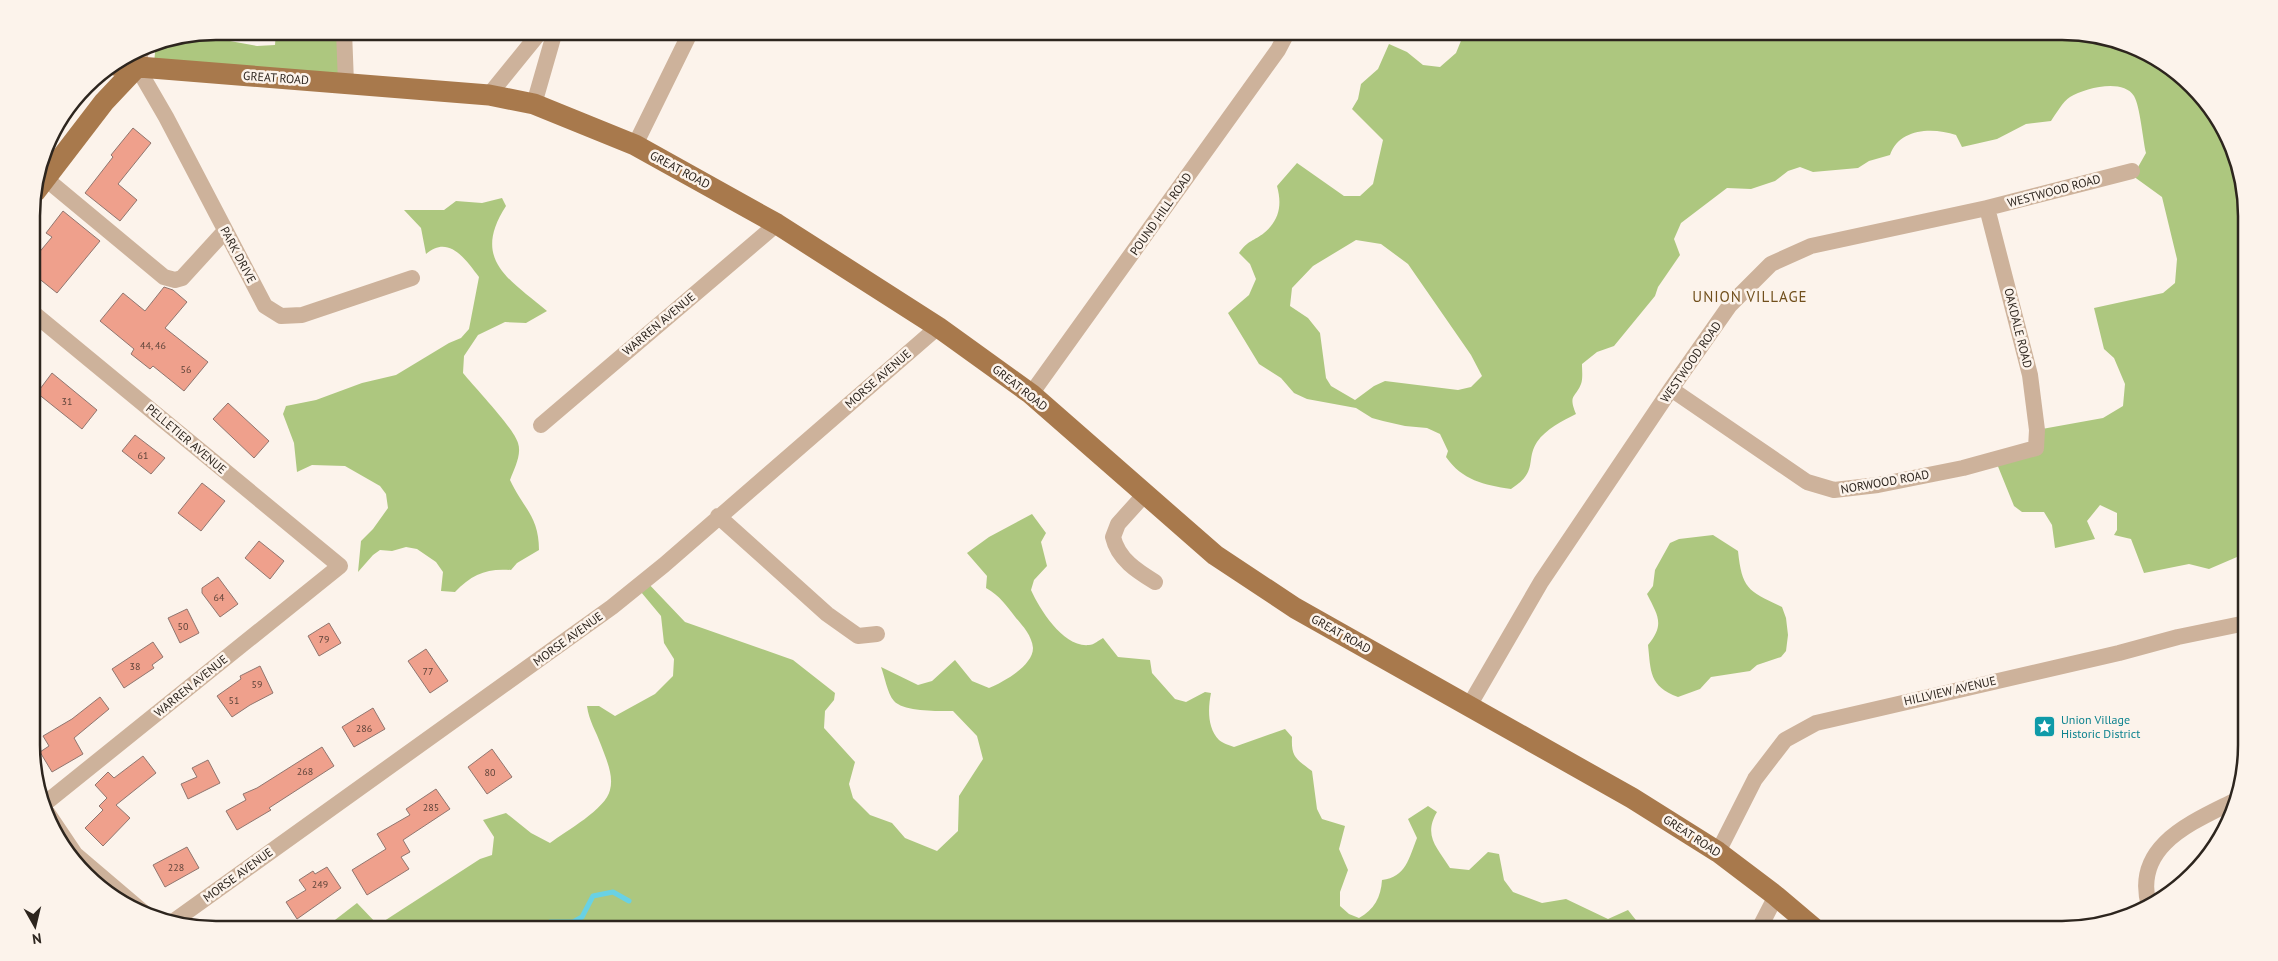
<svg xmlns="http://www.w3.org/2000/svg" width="2278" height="961" viewBox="0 0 2278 961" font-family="'PT Sans',sans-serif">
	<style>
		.forest { fill: #adc77f; fill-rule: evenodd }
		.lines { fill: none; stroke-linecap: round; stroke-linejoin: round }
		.stream { stroke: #69d1e4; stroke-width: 5 }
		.building { fill: #efa08c; stroke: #90766f }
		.minor { stroke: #cdb29b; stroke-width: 16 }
		.major { stroke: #a8794c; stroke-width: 21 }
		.labels { text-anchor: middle; stroke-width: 5; stroke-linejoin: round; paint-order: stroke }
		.number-label { font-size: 10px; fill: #5e443a }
		.street-label { font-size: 12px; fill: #2d251e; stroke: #fcf3eb }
		.culture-label { font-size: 12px; fill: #0d838f; stroke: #fcf3eb; text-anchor: start }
		.quarter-label { font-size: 15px; letter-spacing: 1px; fill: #714f1c; stroke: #fcf3eb }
		.rim { fill: none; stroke: #2d251e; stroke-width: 2.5 }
	</style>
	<rect width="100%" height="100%" fill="#fcf3eb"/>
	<path class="forest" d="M276,31H342L344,75L154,63L156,43L197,35L257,46L275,45Z
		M1465,31H2062L2132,45L2175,70L2209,104L2233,146L2245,192L2246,550L2244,554L2209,569L2189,564L2144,573L2131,539L2114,535L2117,530V513L2100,505L2087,521L2095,539L2055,548L2052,525L2044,512H2022L2014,506L1997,464L2025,454L2042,429L2103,418L2123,406L2125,384L2114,358L2104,349L2094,308L2163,293L2175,283L2177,259L2162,197L2133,176L2146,153C2143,140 2140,106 2134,96C2123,78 2085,88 2070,97C2063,101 2056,114 2051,121L2026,124L1997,139L1962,147L1956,135C1933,127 1899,128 1890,155L1869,161L1858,168L1813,172L1800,167L1788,171L1775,181L1751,189L1727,188L1681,223L1674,239L1680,255L1658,287L1655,296L1614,346L1597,352L1582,364C1582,370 1583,379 1581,384C1575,399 1568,394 1576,414C1562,421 1546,429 1537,442C1525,461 1539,471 1511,489C1484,485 1462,480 1446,457L1448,451L1440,434L1427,428L1405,426L1383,421L1372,418L1356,408L1307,399L1294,393L1281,378L1259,364L1228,313L1249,295L1256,279L1250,264L1239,253C1248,240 1254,241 1264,233C1280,220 1282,204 1277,186L1297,163L1344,196H1360L1373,184L1383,140L1352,109L1358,99L1361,84L1378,69L1389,44L1407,52L1423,65L1440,67L1456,53ZM1356,240L1381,244L1408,264L1471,355L1482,376L1471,387L1458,390L1385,381L1374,386L1355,400L1331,386L1326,378L1320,333L1308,318L1290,306L1292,288L1313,266Z
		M502,198L506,206C471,260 509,279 547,311L526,323L505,322L478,335L464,356L463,373C475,388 513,427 518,443C522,455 514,469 510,480C523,508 539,516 539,550L517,563L511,570C487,568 472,574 455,592L441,591L443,572L436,562L417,549L406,547L392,551L380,550L373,555L358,572L361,541L373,529L388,508L386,494L380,486L345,466L312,465L297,472L294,443L283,414L286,406L316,400L362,383L396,375L449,343L461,338L469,329L479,277C466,260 449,234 426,254L421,228L404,210H444L456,201L482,203Z
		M1032,514L1046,533L1041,542L1047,566L1034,580L1031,590C1040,610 1064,648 1089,645C1094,645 1099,640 1103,638L1118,657L1150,660L1152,673L1175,699L1186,702L1205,692L1211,693C1208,708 1207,728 1219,740C1222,743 1229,745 1234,747L1285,729L1292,737C1291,757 1296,759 1312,771L1317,809L1322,819L1345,826L1339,849L1348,870L1340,892V906L1349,914L1359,918C1374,910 1381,897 1382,880C1406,877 1409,858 1417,838L1408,819L1428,806L1437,812C1423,836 1437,847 1450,868L1469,870L1488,852L1499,854L1504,880L1513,892L1542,903L1566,899L1608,919L1628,910L1639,924L1655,929L322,930L357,903L378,925L480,859L492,855L494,837L483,820L506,813L531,833L550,843C566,831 606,809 610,790C614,775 606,759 601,745C596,731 589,721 587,706H599L615,716L655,694L673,676L674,659L664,643L661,616L636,586L644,579L685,622L793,660L835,693L834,700L825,711L824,728L855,762L849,784L853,798L870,815L892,823L905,838L937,851L958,831L959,796L983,759L977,736L953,711C939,711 904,712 894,701C887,693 885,677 881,667L918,685L932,681L955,660L972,681L989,688C1003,682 1033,666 1033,648C1032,636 1023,626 1016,618C1006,605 1000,596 986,588L987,576L967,553L989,537Z
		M1713,535L1738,551C1742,589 1748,591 1782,607L1786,618L1788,635L1786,651L1781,657L1757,665L1750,671L1711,677L1700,689L1678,697C1649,686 1651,672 1648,645C1665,624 1658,616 1647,594L1653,586L1655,570L1670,543L1679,539Z"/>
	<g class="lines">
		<path class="stream" d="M532,930L550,922H573L582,917L593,896L613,892L629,901"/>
	</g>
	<path class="building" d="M133,128L151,143L118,184L137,200L120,221L85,193L113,157L111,155Z
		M63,211L100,241L57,293L32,273V261L52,237L46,233Z
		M164,287L173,290L187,302L165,328L208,362L184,391L153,366L150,369L131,354L134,349L100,321L123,293L145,311Z
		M52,373L97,410L82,429L37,393Z
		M228,403L269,441L254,458L213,419Z
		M135,435L165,458L151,474L122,451Z
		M202,483L225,501L201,531L178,513Z
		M259,541L284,561L270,579L245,558Z
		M218,577L238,604L220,617L202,593V588Z
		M187,609L199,633L180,643L168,618Z
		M329,623L341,643L319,656L308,636Z
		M153,642L163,657L152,665L154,668L124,688L112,669Z
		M426,649L448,681L430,693L408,661Z
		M260,666L273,693L250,705L232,717L217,696L241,679L240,676Z
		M100,697L109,709L74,738L83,754L52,772L40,752L49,746L43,736L72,719Z
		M373,708L385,729L354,747L342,727Z
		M322,747L334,766L269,808L271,810L237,830L226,811L246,800L243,794L257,788Z
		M492,749L512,777L487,794L468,767Z
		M143,756L156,773L116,805L130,818L103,846L85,828L103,810L99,806L107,798L95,785L108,772L114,778Z
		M208,760L220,783L188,799L181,784L197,777L192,768Z
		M436,789L450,809L403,840L410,852L401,857L409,869L367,895L352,870L386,849L377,834L410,815L406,809Z
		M187,847L199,868L165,887L153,865Z
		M327,867L341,888L297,919L286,902L306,890L299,880L313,871L315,874Z"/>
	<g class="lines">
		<path class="minor" d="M344,31L346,83
			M142,48L137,67L166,117L265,306L281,316L302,315L412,278
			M489,95L541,31
			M534,104L555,31
			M635,145L691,31
			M46,179L164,277L175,280L182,278L225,231
			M32,312L340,566L43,805
			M1671,389L1807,482L1834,490L1878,485L1963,468L2036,448L2037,430L2030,375L1987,208
			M1031,394L1278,50L1288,31
			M541,425L777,224
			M1145,494L1118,524L1113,537C1118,559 1137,571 1155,582
			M718,516L827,614L858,636L877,634
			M1469,706L1541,582L1671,389L1730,305L1771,264L1811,246L1987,208L2132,171
			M42,805L75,854L149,917
			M1718,852L1755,779L1785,740L1816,723L2119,653L2178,637L2246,623
			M2149,906C2132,845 2193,822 2236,800
			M174,921L612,607L664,565L938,327
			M1759,929L1776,896"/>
		<path class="major" d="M114,65L489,95L534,104L635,145L777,224L938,327L1031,394L1215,555L1295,608L1632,798L1718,852L1776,896L1815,929
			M35,192L104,102L137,67"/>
	</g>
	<defs>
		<symbol id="sight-square" viewBox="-11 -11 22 22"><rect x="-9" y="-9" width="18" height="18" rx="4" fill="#0f9aa8" stroke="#fcf3eb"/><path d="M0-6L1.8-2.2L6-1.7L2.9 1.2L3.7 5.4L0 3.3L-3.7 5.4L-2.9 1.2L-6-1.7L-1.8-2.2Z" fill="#fff"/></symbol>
	</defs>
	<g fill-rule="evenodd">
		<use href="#sight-square" x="2032" y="714" width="25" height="25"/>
	</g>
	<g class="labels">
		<g class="number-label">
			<text x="153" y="349">44, 46</text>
			<text x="186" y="373">56</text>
			<text x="67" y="405">31</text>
			<text x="143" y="459">61</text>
			<text x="219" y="601">64</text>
			<text x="183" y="630">50</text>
			<text x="324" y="643">79</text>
			<text x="135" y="670">38</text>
			<text x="428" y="675">77</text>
			<text x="257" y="688">59</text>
			<text x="234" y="704">51</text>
			<text x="364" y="732">286</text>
			<text x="305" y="775">268</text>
			<text x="490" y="776">80</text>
			<text x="431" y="811">285</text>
			<text x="176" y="871">228</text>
			<text x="320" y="888">249</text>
		</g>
		<g class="street-label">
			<text transform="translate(276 78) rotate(4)" y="4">GREAT ROAD</text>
			<text transform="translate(680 170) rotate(28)" y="4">GREAT ROAD</text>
			<text transform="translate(2054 191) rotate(-15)" y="4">WESTWOOD ROAD</text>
			<text transform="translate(1161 214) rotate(-55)" y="4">POUND HILL ROAD</text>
			<text transform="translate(238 255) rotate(62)" y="4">PARK DRIVE</text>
			<text transform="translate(659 324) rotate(-40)" y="4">WARREN AVENUE</text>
			<text transform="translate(2018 328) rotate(76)" y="4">OAKDALE ROAD</text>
			<text transform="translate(1691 362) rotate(-55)" y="4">WESTWOOD ROAD</text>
			<text transform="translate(878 379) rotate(-41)" y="4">MORSE AVENUE</text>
			<text transform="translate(1020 388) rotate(38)" y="4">GREAT ROAD</text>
			<text transform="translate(186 439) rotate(40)" y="4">PELLETIER AVENUE</text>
			<text transform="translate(1885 482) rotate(-10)" y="4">NORWOOD ROAD</text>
			<text transform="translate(1341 634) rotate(29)" y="4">GREAT ROAD</text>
			<text transform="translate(568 639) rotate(-36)" y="4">MORSE AVENUE</text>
			<text transform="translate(191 686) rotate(-39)" y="4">WARREN AVENUE</text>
			<text transform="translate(1950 691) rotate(-13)" y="4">HILLVIEW AVENUE</text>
			<text transform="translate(1692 836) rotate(33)" y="4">GREAT ROAD</text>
			<text transform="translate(238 875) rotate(-36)" y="4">MORSE AVENUE</text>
		</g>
		<g class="culture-label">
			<text x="2061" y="724">Union Village<tspan x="2061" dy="14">Historic District</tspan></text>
		</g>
		<g class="quarter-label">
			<text x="1750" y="302">UNION VILLAGE</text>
		</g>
	</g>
	<path d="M0 0H2278V961H0ZM216 40H2062A176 176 0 0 1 2238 216V745A176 176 0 0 1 2062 921H216A176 176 0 0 1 40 745V216A176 176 0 0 1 216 40Z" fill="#fcf3eb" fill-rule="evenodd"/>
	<path class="rim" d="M216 40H2062A176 176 0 0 1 2238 216V745A176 176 0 0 1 2062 921H216A176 176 0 0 1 40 745V216A176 176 0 0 1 216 40Z"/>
	<g transform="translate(35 926) rotate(172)" stroke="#fcf3eb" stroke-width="4" paint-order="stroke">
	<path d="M0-4L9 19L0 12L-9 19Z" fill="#2d251e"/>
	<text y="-8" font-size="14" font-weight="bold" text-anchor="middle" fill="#2d251e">N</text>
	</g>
</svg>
